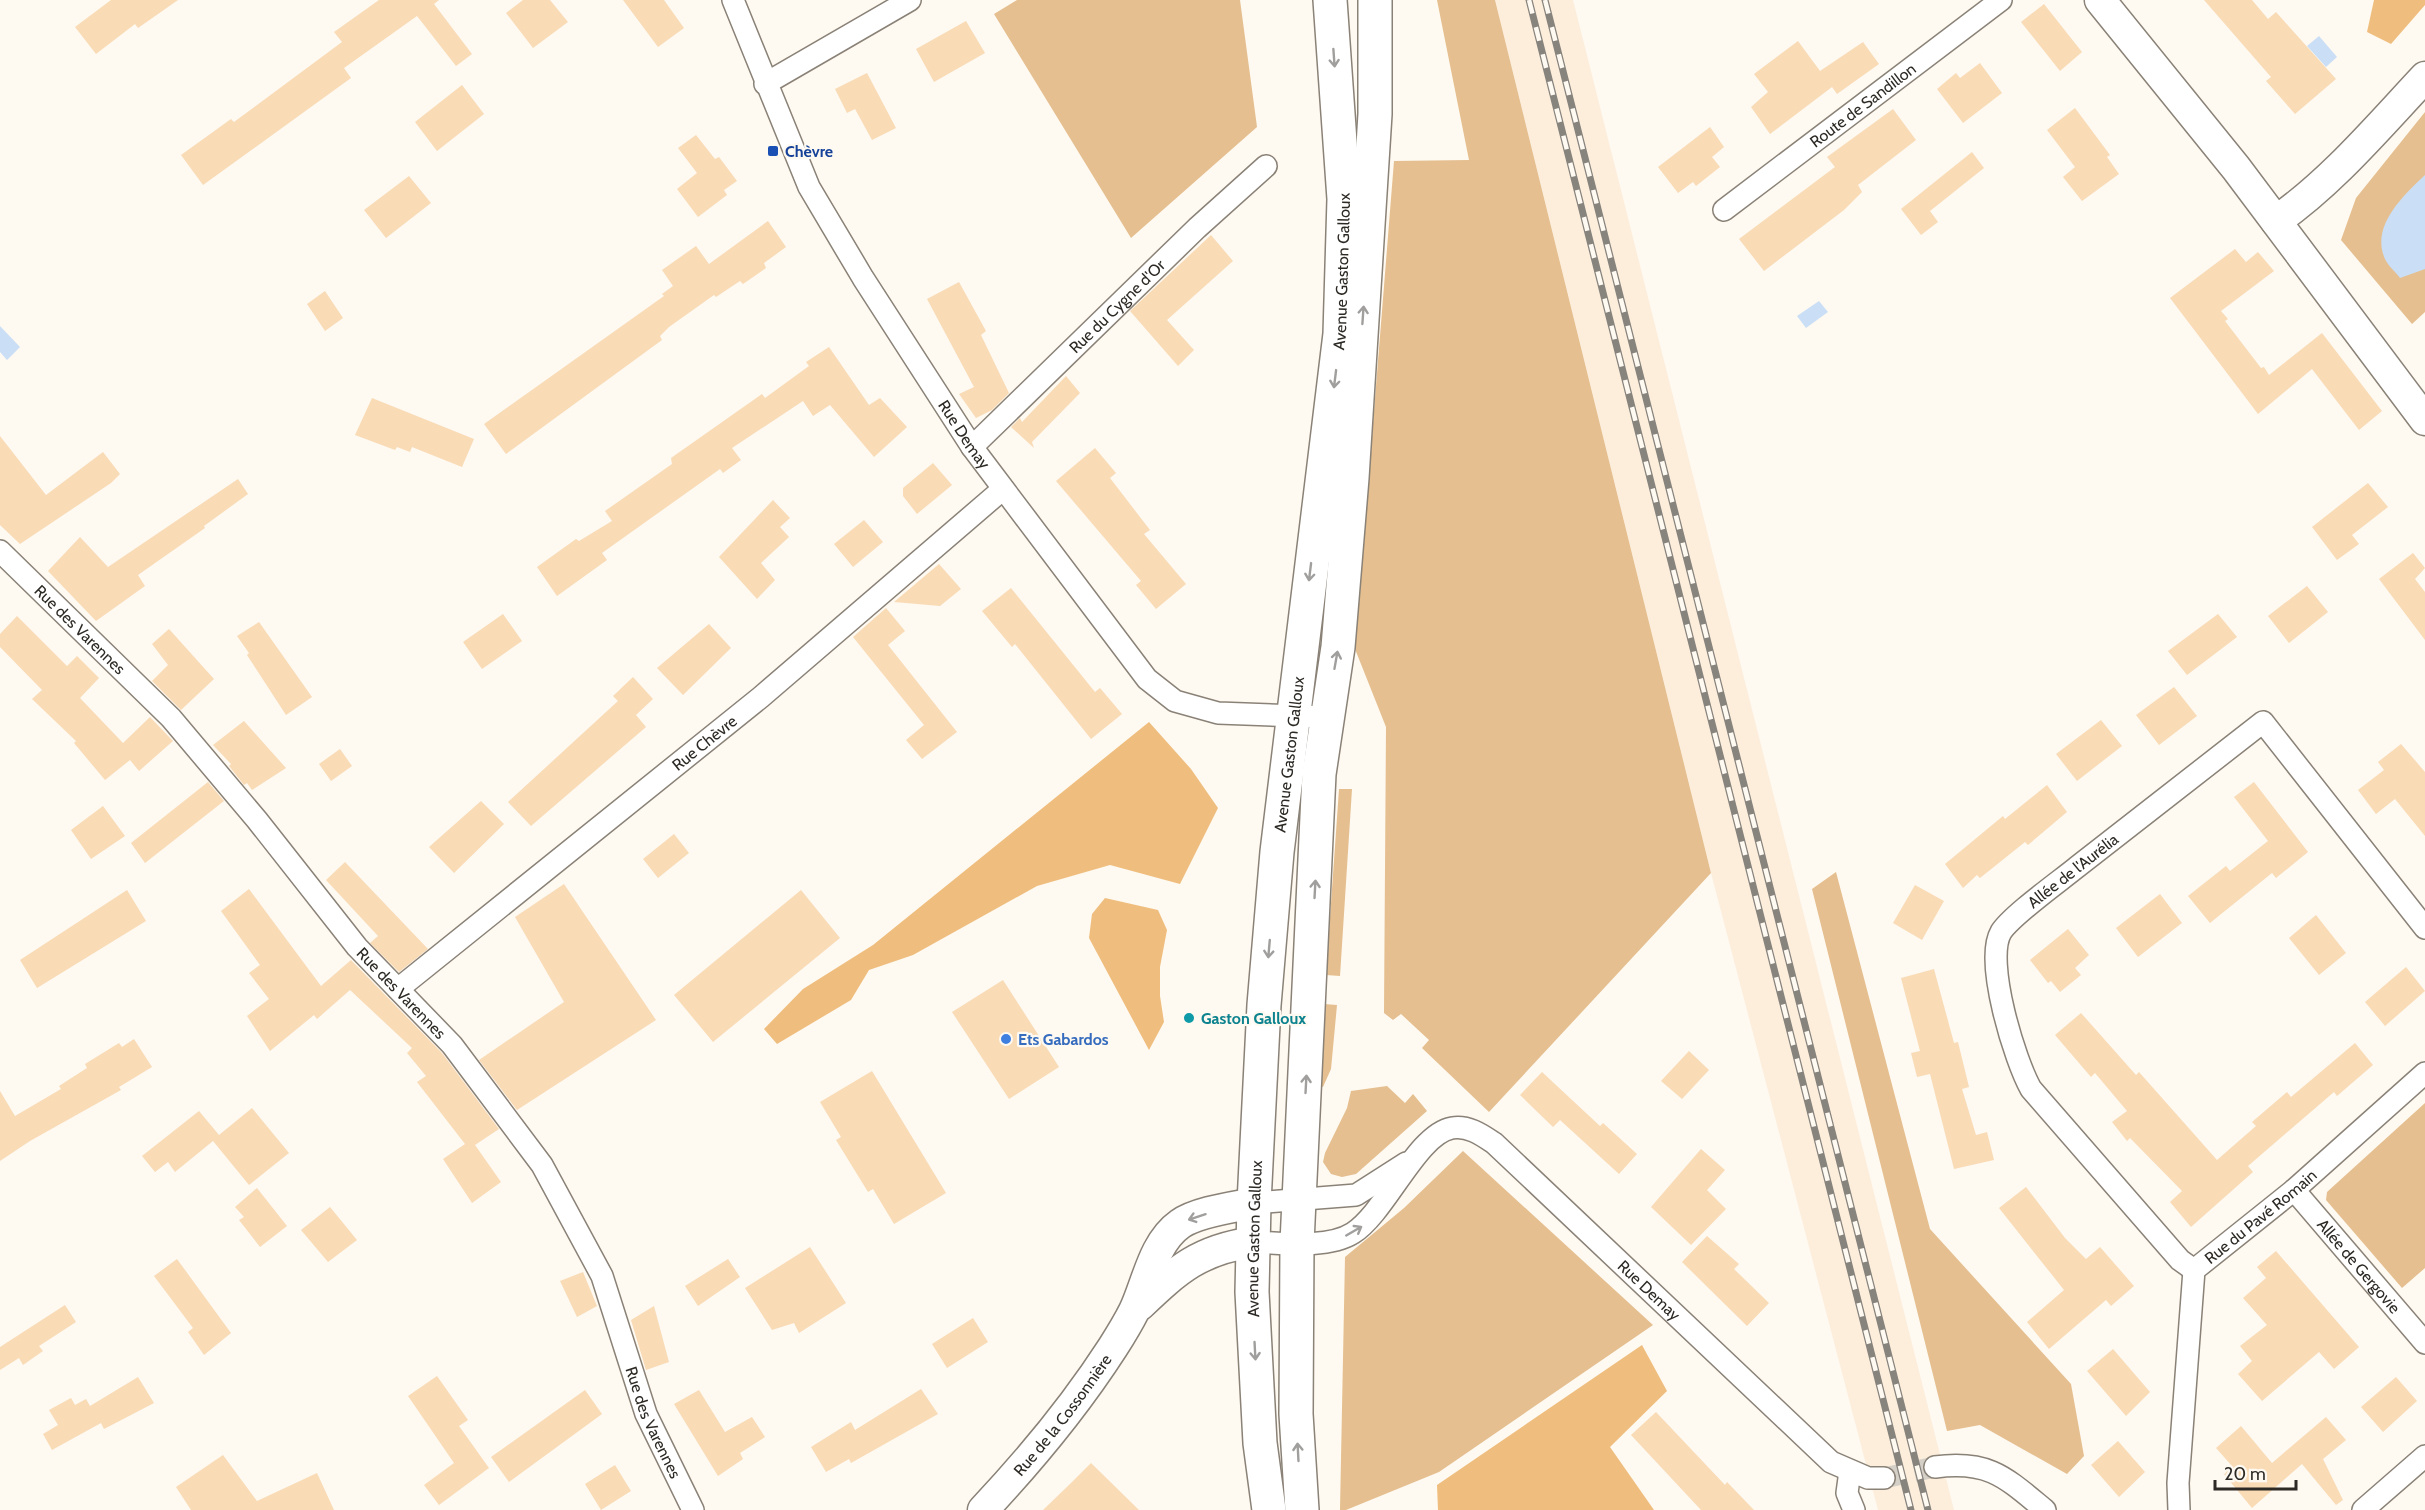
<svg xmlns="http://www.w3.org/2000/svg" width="2425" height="1510" viewBox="0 0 2425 1510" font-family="Cabin,sans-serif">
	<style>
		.built { fill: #fdeedc }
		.green { fill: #e5bf8f }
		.forest { fill: #efbe7e }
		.water { fill: #cadff6 }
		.building { fill: #f9dbb6 }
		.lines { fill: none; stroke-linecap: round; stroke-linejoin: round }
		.street-tunnel { stroke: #d4d0c8; stroke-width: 21; stroke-dasharray: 21 10; stroke-linecap: butt }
		.street-casing { stroke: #8a8277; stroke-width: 24 }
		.secondary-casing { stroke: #8a8277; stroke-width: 33 }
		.primary-casing { stroke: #8a8277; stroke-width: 36 }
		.street { stroke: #fff; stroke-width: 21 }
		.secondary { stroke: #fff; stroke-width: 30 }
		.primary { stroke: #fff; stroke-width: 33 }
		.rail-casing { stroke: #87837d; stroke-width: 7 }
		.rail { stroke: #fef9f1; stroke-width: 4.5; stroke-dasharray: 14; stroke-linecap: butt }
		.oneway { stroke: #a09f9d }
		.transit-dot { fill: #1a4fb4; stroke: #fef9f1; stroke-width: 2 }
		.culture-dot { fill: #0f9aa8; stroke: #fef9f1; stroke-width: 2 }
		.shop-dot { fill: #3f7fe0; stroke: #fef9f1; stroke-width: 2 }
		.labels { text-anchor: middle; stroke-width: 4.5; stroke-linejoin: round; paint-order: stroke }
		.street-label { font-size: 16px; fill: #2d2a25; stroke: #fef9f1 }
		.transit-label { font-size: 16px; font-weight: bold; fill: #164399; stroke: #fef9f1; text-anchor: start }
		.culture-label { font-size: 16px; font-weight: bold; fill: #0d838f; stroke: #fef9f1; text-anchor: start }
		.shop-label { font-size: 16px; font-weight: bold; fill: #366cbe; stroke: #fef9f1; text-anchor: start }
	</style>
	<rect width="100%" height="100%" fill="#fef9f1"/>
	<path class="built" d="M1495,0H1573L1954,1510H1878L1711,873Z"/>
	<path class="green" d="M1017,0H1240L1257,127L1131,238L994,14Z
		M1437,0H1495L1711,873L1489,1112L1422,1048L1429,1040L1401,1014L1393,1020L1384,1013L1386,727L1355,649L1394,161L1469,160Z
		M2425,112V312L2412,324L2341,240L2356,198Z
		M1339,789H1352L1340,976L1326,975Z
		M1836,872L1930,1229L2071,1384L2084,1456L2067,1474L1980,1425L1947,1431L1812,889Z
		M1324,1004L1337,1005L1331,1069L1323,1087L1317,1086Z
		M1387,1086L1405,1103L1413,1094L1427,1111L1356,1174L1342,1177L1331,1174L1323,1162L1325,1153L1347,1108L1351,1091Z
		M2425,1103V1268L2402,1288L2326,1200L2327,1192Z
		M1463,1151L1653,1325L1439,1472L1346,1510H1340L1345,1257L1404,1208Z"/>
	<path class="forest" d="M2374,0H2425V5L2391,44L2367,32Z
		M1149,722L1191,769L1218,808L1180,884L1110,865L1037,886L913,955L869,970L851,1000L777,1044L764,1029L803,989L873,945Z
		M1105,898L1158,910L1167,930L1160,967V996L1164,1022L1149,1050L1089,938L1092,914Z
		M1642,1345L1667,1391L1610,1447L1654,1510H1438L1437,1485Z"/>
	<path class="water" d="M2319,36L2337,57L2326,67L2307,46Z
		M2425,175V269L2400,278C2396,272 2388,266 2385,259C2370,226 2404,195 2425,175Z
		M1819,301L1828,312L1806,328L1797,316Z
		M0,326L20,347L7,360L0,352Z"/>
	<path class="building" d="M111,0H178L138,28L135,24L96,54L75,27Z
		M379,0H439L434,4L472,54L456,66L417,16L344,68L351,78L203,185L181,155L231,119L234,122L342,42L334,32Z
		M523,0H550L568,22L533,48L506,13Z
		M623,0H664L684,28L658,47Z
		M2204,0H2252L2268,19L2276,12L2336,79L2295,114L2266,81L2271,77Z
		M2044,4L2082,52L2060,71L2021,22Z
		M966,21L985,53L934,82L916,49Z
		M1798,41L1820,71L1863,42L1879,64L1837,94L1832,87L1770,134L1751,107L1768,92L1754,74Z
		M1980,63L2002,93L1963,123L1937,89L1956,73L1960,78Z
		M867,73L896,128L872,140L855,109L847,113L835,89Z
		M462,85L484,114L437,151L415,122Z
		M2075,108L2110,155L2107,157L2119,174L2082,201L2063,177L2075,167L2047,130Z
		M1893,109L1916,140L1858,185L1862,192L1844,210L1764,271L1739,239L1835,167L1827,157Z
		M1710,127L1724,147L1712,157L1720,167L1696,186L1693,182L1678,193L1658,167Z
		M696,135L715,159L719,157L737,181L724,190L727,195L698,217L677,189L697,173L678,148Z
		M1972,152L1984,168L1930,211L1938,222L1921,235L1901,209Z
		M409,176L431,203L386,238L364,210Z
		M768,221L786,247L764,263L766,268L743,284L740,281L716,297L714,295L669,327L660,336L662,340L506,454L484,424L664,296L662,294L673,286L662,270L696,246L709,264Z
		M1211,235L1233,261L1167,320L1194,350L1178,366L1130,311Z
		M2235,249L2246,262L2258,252L2274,271L2221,311L2228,319L2225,321L2261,368L2264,367L2269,375L2322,333L2382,411L2359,430L2312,369L2258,414L2170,298Z
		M959,282L986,331L981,335L1009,393L992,410L976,418L959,394L974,387L927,299Z
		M325,291L343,318L325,331L307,304Z
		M829,347L869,405L880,398L907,427L874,457L830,405L813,416L803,401L732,448L741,460L723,473L720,469L602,553L607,560L557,596L537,567L576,539L579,541L612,521L605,511L672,464L671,458L762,394L765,398L809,366L806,362Z
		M1066,376L1080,393L1032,442L1034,448L1011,427L1020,418L1022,422Z
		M372,398L474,439L462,467L412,447L410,452L397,447L395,450L355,435Z
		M0,436L46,495L103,452L120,474L111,483L20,544L0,525Z
		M1095,448L1116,473L1110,478L1150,530L1144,534L1186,584L1156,609L1136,585L1141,581L1056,481Z
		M933,463L952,485L917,514L903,496V488Z
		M238,479L248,494L204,526L205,528L138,575L145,586L96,621L48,571L80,537L108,567Z
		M2368,483L2388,507L2352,535L2359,544L2337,560L2312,527Z
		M773,500L790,518L780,527L789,537L761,563L775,580L757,599L719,557Z
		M864,520L883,542L853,567L834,544Z
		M2413,553L2425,568L2415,579L2425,592V640L2379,579Z
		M939,564L961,589L940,606L894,602Z
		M2307,586L2328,612L2289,643L2268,616Z
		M1011,588L1095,692L1100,688L1122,714L1091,739L1015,644L1012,647L982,611Z
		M886,608L905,631L888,645L957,732L922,759L906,740L924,725L853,637Z
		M503,614L522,641L482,669L463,642Z
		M2218,614L2237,637L2187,675L2168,651Z
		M17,616L67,666L77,656L99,678L80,698L123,743L150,717L173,741L139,771L130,760L105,780L74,743L76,741L32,699L42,690L0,647V634Z
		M259,622L312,697L286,715L247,655L249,653L237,636Z
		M709,624L731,648L683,695L657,668Z
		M169,629L214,679L181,710L152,681L168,665L152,644Z
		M633,677L653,699L636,715L646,727L531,826L508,802L618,701L613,696Z
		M2174,687L2197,716L2159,745L2136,715Z
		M2101,720L2122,746L2077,781L2056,754Z
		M244,721L286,768L252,790L247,783L244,785L229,766L231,764L213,745Z
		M2401,744L2425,772V836L2395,799L2376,814L2358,790L2384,770L2378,762Z
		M340,749L352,766L331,781L319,764Z
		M208,782L224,801L145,863L131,843Z
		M2254,782L2308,852L2276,878L2272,873L2210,923L2188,896L2226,866L2230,871L2268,841L2234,797Z
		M2047,785L2067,812L2028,845L2025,842L1980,878L1977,875L1963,888L1945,864L2003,816L2005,819Z
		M481,801L504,824L454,873L429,847Z
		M103,806L125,836L91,859L71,830Z
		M674,834L689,853L658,878L643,859Z
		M345,862L428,949L399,972L370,943L378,936L326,880Z
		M564,884L656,1020L517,1110L479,1060L564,1002L515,917Z
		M1915,885L1944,901L1922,940L1893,923Z
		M249,889L321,986L351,960L442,1053L499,1129L475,1145L501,1182L472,1203L443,1159L465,1144L417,1082L426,1076L407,1053L412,1048L350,990L317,1019L314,1015L270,1051L247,1016L269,999L249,973L260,965L221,911Z
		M127,890L146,921L37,988L20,960Z
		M801,890L840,938L713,1042L674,995Z
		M2160,894L2182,923L2138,957L2116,928Z
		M2316,915L2346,953L2319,975L2289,938Z
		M2068,929L2089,955L2075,968L2081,975L2060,992L2051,981L2048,983L2030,960Z
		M2406,967L2425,991L2385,1026L2365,1002Z
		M1934,969L1954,1043L1958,1042L1969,1087L1962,1089L1976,1135L1987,1132L1994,1160L1954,1169L1930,1074L1917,1077L1911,1053L1920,1051L1901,978Z
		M1003,980L1059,1067L1009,1099L952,1012Z
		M2081,1013L2136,1075L2139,1072L2217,1160L2256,1126L2252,1122L2287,1092L2291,1097L2355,1043L2373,1065L2337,1096L2334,1092L2248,1166L2253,1172L2191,1227L2170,1202L2182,1191L2130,1138L2127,1141L2112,1122L2127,1111L2095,1073L2091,1077L2055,1035Z
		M134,1039L152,1067L119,1087L121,1090L30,1141L0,1161V1091L15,1116L61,1089L59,1086L87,1068L85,1064L119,1043L122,1047Z
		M1689,1051L1709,1070L1682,1099L1661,1081Z
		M872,1071L946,1193L894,1224L873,1189L868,1192L836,1140L841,1137L820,1102Z
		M1542,1072L1600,1126L1603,1123L1637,1154L1619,1174L1560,1120L1553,1127L1520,1095Z
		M252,1108L289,1153L249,1185L213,1141L175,1172L168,1162L155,1172L142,1156L199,1111L219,1135Z
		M1701,1149L1725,1170L1707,1190L1726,1209L1691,1245L1651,1207Z
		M2026,1187L2065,1238L2086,1259L2100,1247L2134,1286L2111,1306L2106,1300L2049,1349L2027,1322L2064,1290L1999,1208Z
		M257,1188L287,1226L260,1247L239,1220L244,1217L235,1207Z
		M330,1207L357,1240L328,1262L301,1230Z
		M1707,1236L1739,1264L1734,1269L1769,1303L1747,1326L1682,1262Z
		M810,1247L846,1303L799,1333L794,1323L772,1330L745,1288Z
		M2276,1251L2359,1347L2334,1369L2319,1352L2262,1401L2238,1374L2252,1361L2240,1346L2267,1325L2243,1298L2266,1278L2257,1267Z
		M177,1259L231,1333L204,1355L188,1332L193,1328L154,1276Z
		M728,1259L740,1277L698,1306L685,1286Z
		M583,1272L597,1306L577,1317L560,1281Z
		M65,1305L76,1322L39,1346L43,1351L23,1365L19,1358L0,1370V1347Z
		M654,1306L669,1362L646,1370L631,1320Z
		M973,1318L988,1342L947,1368L932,1344Z
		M2113,1349L2150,1392L2126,1416L2087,1371Z
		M437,1376L468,1420L459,1426L489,1468L439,1505L424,1485L454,1463L408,1396Z
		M138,1377L154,1403L104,1429L101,1423L52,1450L43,1434L58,1425L49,1410L71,1398L75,1405L86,1399L90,1406Z
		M2396,1377L2417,1401L2383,1432L2361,1407Z
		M921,1389L938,1414L851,1463L849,1459L826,1472L811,1447L851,1422L855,1430Z
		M585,1390L602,1414L509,1482L491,1457Z
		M699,1390L725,1432L752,1417L765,1437L740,1453L743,1459L718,1476L674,1404Z
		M1656,1412L1725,1485L1727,1482L1754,1510H1701L1631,1435Z
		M2326,1417L2346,1440L2323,1459L2343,1500L2336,1505L2302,1464L2252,1508L2223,1473L2232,1466L2216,1448L2241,1426L2272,1463Z
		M2118,1441L2145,1472L2119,1497L2091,1465Z
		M223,1455L257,1501L317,1473L334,1510H191L176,1487Z
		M1091,1463L1139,1510H1043L1071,1483Z
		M615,1465L631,1491L601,1510L585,1484Z"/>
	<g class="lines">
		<path class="street-tunnel" d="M1884,1478L1935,1467"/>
		<defs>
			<g id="street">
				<path id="s1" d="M733,0L809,187L863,278L972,447L1147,679L1175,701L1218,713L1326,717"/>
				<path d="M765,84L910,0"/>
				<path id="s2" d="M1724,210L2001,0"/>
				<path id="s3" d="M972,447L1197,228L1266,166"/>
				<path id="s4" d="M0,551L171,718L257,820L357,947L452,1045L542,1165L602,1276L646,1414L693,1510"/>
				<path id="s5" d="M398,989L761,697L1003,489"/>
				<path id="s6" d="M2294,1190L2425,1343"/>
				<path d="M1254,1203L1356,1195L1406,1163"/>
				<path id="s7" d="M1253,1242C1281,1243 1328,1249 1353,1233C1386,1212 1417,1134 1452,1128C1468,1125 1482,1135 1494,1143L1831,1462L1868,1478H1884"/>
				<path id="s8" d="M2194,1270L2180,1260L2031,1089C2015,1061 1984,961 2001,932C2012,915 2060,881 2077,867C2139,819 2201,770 2263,722L2425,928"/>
				<path d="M1935,1467C1989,1460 2005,1477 2045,1510"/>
				<path d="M1850,1471L1847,1493L1854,1510"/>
				<path id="s9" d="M2179,1510L2178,1483L2194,1270L2294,1190L2425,1073"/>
				<path d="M2363,1510L2425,1456"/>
			</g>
			<g id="secondary">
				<path d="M2100,0L2236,168L2425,420"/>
				<path d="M2276,221C2332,182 2378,127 2425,77"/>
				<path d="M1140,1305C1178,1269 1199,1250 1253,1242"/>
				<path id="s10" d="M983,1510C1031,1459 1075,1406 1113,1347C1120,1336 1128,1323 1134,1311C1147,1284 1153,1243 1180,1224C1196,1212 1234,1207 1254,1203"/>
			</g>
			<g id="primary">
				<path id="s11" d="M1269,1510L1260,1443L1252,1292L1254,1203L1264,1005L1277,852L1340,334L1344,199L1330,0"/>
				<path d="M1302,1510L1296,1414L1297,1243L1319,774L1338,647L1352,478L1375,114V0"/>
			</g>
		</defs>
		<use href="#street" class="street-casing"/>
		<use href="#secondary" class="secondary-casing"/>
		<use href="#primary" class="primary-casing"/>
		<use href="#street" class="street"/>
		<use href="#secondary" class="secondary"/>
		<use href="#primary" class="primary"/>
		<defs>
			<path id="rail" d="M1529,0L1911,1510
				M1545,0L1928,1510"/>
		</defs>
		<use href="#rail" class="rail-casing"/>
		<use href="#rail" class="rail"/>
	</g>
	<defs><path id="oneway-shaft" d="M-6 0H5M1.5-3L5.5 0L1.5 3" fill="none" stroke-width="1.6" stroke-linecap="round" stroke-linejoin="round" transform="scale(1.5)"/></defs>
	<g class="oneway">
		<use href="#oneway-shaft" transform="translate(1334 58) rotate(86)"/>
		<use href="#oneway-shaft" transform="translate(1363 315) rotate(-86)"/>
		<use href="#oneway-shaft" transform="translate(1335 379) rotate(97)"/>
		<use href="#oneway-shaft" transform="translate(1310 572) rotate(97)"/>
		<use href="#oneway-shaft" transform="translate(1336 660) rotate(-80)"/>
		<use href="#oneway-shaft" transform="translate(1315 889) rotate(-87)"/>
		<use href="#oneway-shaft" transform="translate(1269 949) rotate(95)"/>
		<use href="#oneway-shaft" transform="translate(1306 1084) rotate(-87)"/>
		<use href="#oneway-shaft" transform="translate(1197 1217) rotate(162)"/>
		<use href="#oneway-shaft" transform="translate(1354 1231) rotate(-30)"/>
		<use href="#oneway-shaft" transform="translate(1255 1351) rotate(87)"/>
		<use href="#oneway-shaft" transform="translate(1298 1452) rotate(-93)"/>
	</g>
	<rect class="transit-dot" x="767" y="145" width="12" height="12" rx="3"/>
	<circle class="culture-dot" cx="1189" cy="1018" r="6"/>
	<circle class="shop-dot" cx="1006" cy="1039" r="6"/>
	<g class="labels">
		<g class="street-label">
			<text dy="6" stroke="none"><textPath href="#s2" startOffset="174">Route de Sandillon</textPath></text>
			<text dy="6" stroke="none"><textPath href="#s11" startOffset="1244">Avenue Gaston Galloux</textPath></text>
			<text dy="6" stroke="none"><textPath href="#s3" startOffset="202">Rue du Cygne d'Or</textPath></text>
			<text dy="6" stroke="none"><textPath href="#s1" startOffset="494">Rue Demay</textPath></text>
			<text dy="6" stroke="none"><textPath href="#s4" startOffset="112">Rue des Varennes</textPath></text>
			<text dy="6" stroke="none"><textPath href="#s5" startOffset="393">Rue Chèvre</textPath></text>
			<text dy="6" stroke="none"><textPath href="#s11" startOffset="758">Avenue Gaston Galloux</textPath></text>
			<text dy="6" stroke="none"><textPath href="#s8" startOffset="502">Allée de l'Aurélia</textPath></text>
			<text dy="6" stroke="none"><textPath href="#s4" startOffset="598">Rue des Varennes</textPath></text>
			<text dy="6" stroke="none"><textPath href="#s9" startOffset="326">Rue du Pavé Romain</textPath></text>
			<text dy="6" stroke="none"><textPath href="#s11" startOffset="272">Avenue Gaston Galloux</textPath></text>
			<text dy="6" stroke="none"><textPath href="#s6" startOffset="100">Allée de Gergovie</textPath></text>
			<text dy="6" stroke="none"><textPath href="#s7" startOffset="508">Rue Demay</textPath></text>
			<text dy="6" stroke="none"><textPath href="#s10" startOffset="124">Rue de la Cossonnière</textPath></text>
			<text dy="6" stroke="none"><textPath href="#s4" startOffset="1102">Rue des Varennes</textPath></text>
		</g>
		<g class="transit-label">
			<text x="785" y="157">Chèvre</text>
		</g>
		<g class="culture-label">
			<text x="1201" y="1024">Gaston Galloux</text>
		</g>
		<g class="shop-label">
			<text x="1018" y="1045">Ets Gabardos</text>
		</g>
	</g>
	<path d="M2215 1480v9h81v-9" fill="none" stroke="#2d2a25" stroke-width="3"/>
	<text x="2224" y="1480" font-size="18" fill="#2d2a25" stroke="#fef9f1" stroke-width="4.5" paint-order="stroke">20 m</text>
</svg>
